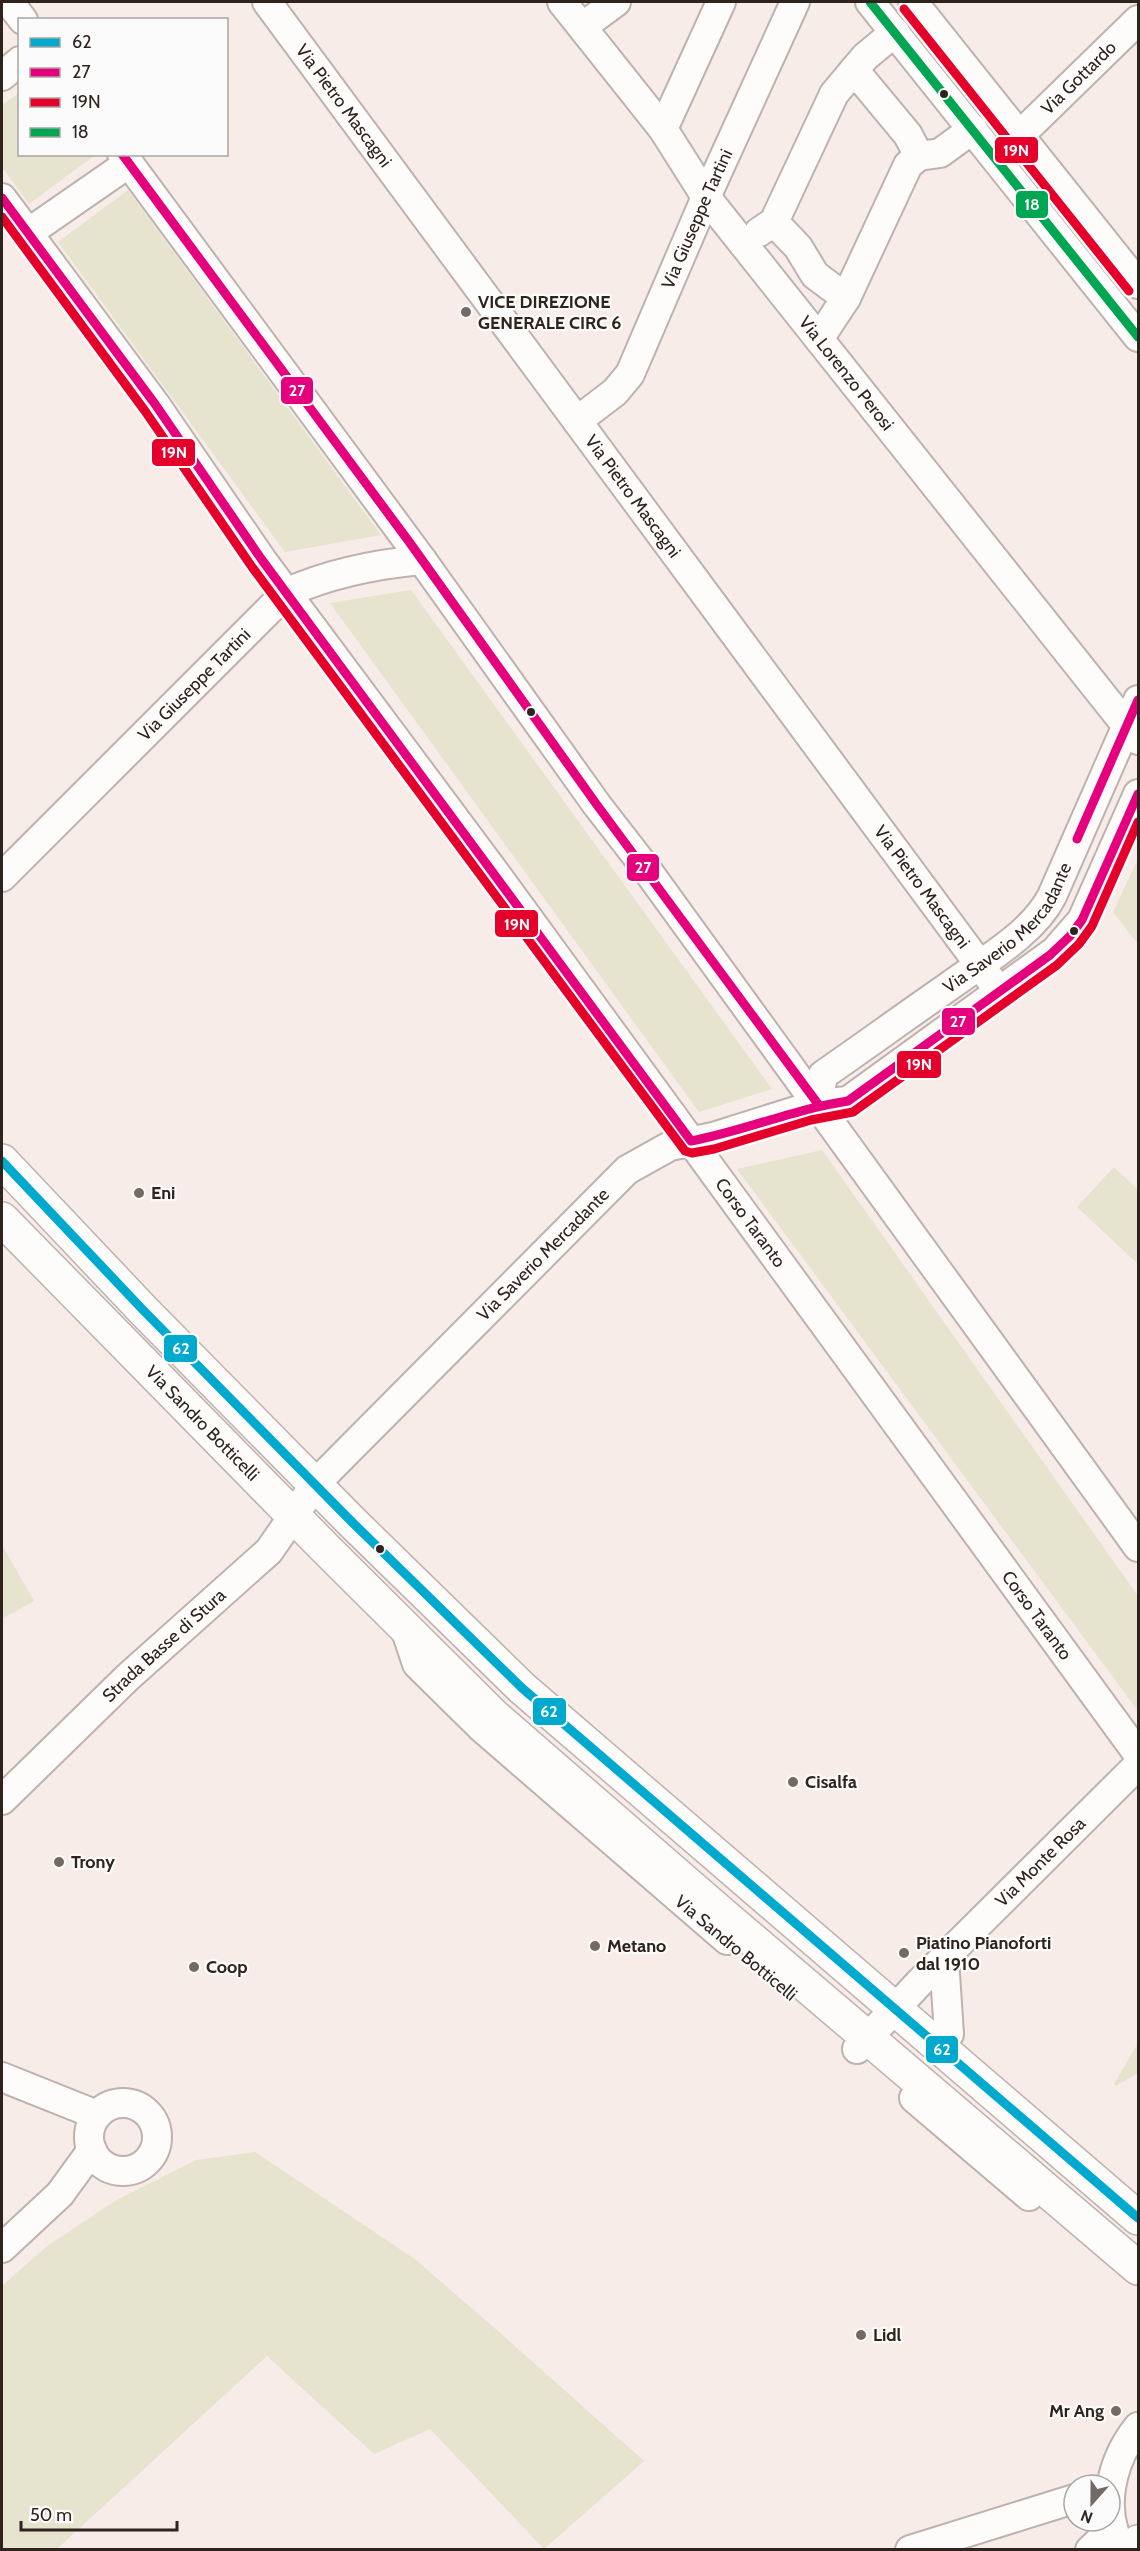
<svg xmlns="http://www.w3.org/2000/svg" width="1140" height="2551" viewBox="0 0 1140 2551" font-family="Cabin,sans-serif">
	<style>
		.green { fill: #e6e3ce }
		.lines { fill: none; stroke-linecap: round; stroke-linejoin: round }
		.minor-casing { stroke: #bdb2ad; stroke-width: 32 }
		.major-casing { stroke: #bdb2ad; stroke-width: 36 }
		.minor { stroke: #fefcfb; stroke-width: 28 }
		.major { stroke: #fefcfb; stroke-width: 33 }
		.bus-1-casing { stroke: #fbfbfb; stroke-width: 14 }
		.bus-2-casing { stroke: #fbfbfb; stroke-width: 14 }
		.bus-3-casing { stroke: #fbfbfb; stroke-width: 14 }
		.bus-4-casing { stroke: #fbfbfb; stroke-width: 14 }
		.bus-1 { stroke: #00a9ce; stroke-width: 9 }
		.bus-2 { stroke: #e5007d; stroke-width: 9 }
		.bus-3 { stroke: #e4002b; stroke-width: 9 }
		.bus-4 { stroke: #00a651; stroke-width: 9 }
		.bus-dot { fill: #2f231d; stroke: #fbfbfb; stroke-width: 2 }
		.poi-dot { fill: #756964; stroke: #fbfbfb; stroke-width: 2 }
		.labels { text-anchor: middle; stroke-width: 4.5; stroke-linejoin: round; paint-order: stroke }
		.street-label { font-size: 18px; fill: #2f231d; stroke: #fbfbfb }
		.poi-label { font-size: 18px; font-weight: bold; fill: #2f231d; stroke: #fbfbfb; text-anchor: start }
		.line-badge { stroke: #fbfbfb; stroke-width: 2 }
		.badge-label { font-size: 16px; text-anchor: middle; font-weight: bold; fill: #fff }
	</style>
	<rect width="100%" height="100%" fill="#f7ece7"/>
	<path class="green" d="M19,93L20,154L95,155L29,204L2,167V105Z
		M128,190L381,535L285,552L58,242Z
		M411,590L772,1089L699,1112L330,603Z
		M1138,859V944L1113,912Z
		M822,1150L1138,1596V1711L737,1169Z
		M1114,1167L1138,1190V1264L1077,1207Z
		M2,1545L34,1601L2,1619Z
		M1138,2043V2073L1116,2086L1114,2084Z
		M255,2152L416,2260L499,2332L644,2461L544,2549L430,2429L374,2454L267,2356L57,2549H2V2286L46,2247L115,2201L196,2160Z"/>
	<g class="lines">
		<defs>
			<g id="minor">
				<path d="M9,2L23,20"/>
				<path id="s1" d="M267,2L999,991"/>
				<path id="s2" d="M562,2L663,129L706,197L1138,740"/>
				<path d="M870,2L1138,337"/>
				<path d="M913,2L1138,284"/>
				<path d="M582,27L616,2"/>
				<path d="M854,70L908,135L919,156"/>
				<path d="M2,76L20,61"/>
				<path d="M663,129L721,2"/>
				<path id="s3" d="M1020,135L1138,20"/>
				<path d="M122,154L422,560L597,805L642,863L1138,1547"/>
				<path id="s4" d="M2,198L155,404L262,560L496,874L1138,1754"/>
				<path d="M774,222L798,247L815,275L846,298L908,165L919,156L940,153L973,129"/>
				<path d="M759,232L774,222L834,94L865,57L895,32"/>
				<path d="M28,233L129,163"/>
				<path d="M819,339L846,298"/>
				<path id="s5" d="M577,421L615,392L630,374L706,197L795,2"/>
				<path id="s6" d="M2,877L286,593C328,574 377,564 422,560"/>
				<path id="s7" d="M818,1104L823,1075C865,1046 906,1016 948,987C982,962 1033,934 1052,896L1138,700"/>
				<path d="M405,1628L417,1664L483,1729L727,1940"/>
				<path id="s8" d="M2,1800L128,1677L269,1551L316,1483L627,1170L670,1146L713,1137L818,1104L848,1101L1055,951L1082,920L1138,794"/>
				<path d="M944,1959L949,2034"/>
				<path id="s9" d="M857,2049L921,1981L1138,1765"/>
				<path d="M2,2077L97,2115"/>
				<path d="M914,2098L1029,2196"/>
				<circle cx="123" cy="2137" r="34"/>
				<path d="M2,2248L60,2194L92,2150"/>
				<path d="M910,2550L1074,2499"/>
				<path d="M1090,2550L1113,2528"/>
				<path d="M1122,2550C1099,2510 1111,2461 1138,2427"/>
			</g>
			<g id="major">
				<path d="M2,1161L144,1311L351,1521L522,1688L1138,2218"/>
				<path id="s10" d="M2,1219L324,1547L494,1716L721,1913L1138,2268"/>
				<path d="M1131,2550L1138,2542"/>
			</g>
		</defs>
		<use href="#minor" class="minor-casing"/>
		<use href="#major" class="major-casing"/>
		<use href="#minor" class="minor"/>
		<use href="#major" class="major"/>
		<defs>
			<path id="bus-1" d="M2,1161L144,1311L351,1521L522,1688L1138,2218"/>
			<path id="bus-2" d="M122,154L410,543L597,805L818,1104
				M2,198L155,404L262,560L691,1141
				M1077,839L1138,700
				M691,1141C744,1131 794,1109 848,1101L1050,955L1070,936L1082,920L1138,794"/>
			<path id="bus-3" d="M904,9L1129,291
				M2,217L145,411L252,567L685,1151L692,1153L714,1149L811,1120L853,1112L1057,965L1079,944L1092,926L1138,822"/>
			<path id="bus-4" d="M870,2L1138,337"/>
		</defs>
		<use href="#bus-1" class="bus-1-casing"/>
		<use href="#bus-2" class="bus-2-casing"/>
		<use href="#bus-3" class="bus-3-casing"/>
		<use href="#bus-4" class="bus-4-casing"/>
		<use href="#bus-1" class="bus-1"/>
		<use href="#bus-2" class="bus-2"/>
		<use href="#bus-3" class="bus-3"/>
		<use href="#bus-4" class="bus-4"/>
	</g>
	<g class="bus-dot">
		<circle cx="944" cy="94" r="5"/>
		<circle cx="531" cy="712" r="5"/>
		<circle cx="1074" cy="931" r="5"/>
		<circle cx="380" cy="1549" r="5"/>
	</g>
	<g class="poi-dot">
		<circle cx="466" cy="312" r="6"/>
		<circle cx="139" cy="1193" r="6"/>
		<circle cx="793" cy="1782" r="6"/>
		<circle cx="59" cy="1862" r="6"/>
		<circle cx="595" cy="1946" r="6"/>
		<circle cx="904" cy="1953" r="6"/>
		<circle cx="194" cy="1967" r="6"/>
		<circle cx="861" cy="2335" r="6"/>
		<circle cx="1116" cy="2411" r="6"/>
	</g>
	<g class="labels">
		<g class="street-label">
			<text dy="6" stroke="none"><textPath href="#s3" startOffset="82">Via Gottardo</textPath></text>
			<text dy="6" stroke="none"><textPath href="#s1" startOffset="129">Via Pietro Mascagni</textPath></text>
			<text dy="6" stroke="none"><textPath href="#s5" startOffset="240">Via Giuseppe Tartini</textPath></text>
			<text dy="6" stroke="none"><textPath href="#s2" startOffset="468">Via Lorenzo Perosi</textPath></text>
			<text dy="6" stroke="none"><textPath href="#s1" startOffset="615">Via Pietro Mascagni</textPath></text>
			<text dy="6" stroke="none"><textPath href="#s6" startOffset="272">Via Giuseppe Tartini</textPath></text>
			<text dy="6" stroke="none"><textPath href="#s1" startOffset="1101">Via Pietro Mascagni</textPath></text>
			<text dy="6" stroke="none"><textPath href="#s7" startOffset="268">Via Saverio Mercadante</textPath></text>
			<text dy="6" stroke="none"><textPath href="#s4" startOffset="1269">Corso Taranto</textPath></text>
			<text dy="6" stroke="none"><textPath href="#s8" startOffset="770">Via Saverio Mercadante</textPath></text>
			<text dy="6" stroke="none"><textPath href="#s10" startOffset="286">Via Sandro Botticelli</textPath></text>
			<text dy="6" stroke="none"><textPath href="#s4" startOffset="1755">Corso Taranto</textPath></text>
			<text dy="6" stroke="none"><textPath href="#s8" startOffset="224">Strada Basse di Stura</textPath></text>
			<text dy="6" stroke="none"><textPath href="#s9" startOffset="262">Via Monte Rosa</textPath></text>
			<text transform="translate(736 1948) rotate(40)" y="6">Via Sandro Botticelli</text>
		</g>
		<g class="poi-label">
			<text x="478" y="308">VICE DIREZIONE<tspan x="478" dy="21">GENERALE CIRC 6</tspan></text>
			<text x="151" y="1199">Eni</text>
			<text x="805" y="1788">Cisalfa</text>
			<text x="71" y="1868">Trony</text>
			<text x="916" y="1949">Piatino Pianoforti<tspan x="916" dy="21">dal 1910</tspan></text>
			<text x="607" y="1952">Metano</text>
			<text x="206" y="1973">Coop</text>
			<text x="873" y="2341">Lidl</text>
			<text x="1104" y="2417" text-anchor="end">Mr Ang</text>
		</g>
	</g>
	<g class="line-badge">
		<rect x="994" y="136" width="45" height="28" rx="6" fill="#e4002b"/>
		<rect x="1015" y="190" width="34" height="29" rx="6" fill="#00a651"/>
		<rect x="280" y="376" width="34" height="29" rx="6" fill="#e5007d"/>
		<rect x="151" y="438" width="45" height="29" rx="6" fill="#e4002b"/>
		<rect x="626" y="853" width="34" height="29" rx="6" fill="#e5007d"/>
		<rect x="494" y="909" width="45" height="29" rx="6" fill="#e4002b"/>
		<rect x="941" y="1007" width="35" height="29" rx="6" fill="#e5007d"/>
		<rect x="896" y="1050" width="46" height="29" rx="6" fill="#e4002b"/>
		<rect x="163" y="1334" width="35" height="29" rx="6" fill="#00a9ce"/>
		<rect x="532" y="1697" width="35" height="29" rx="6" fill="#00a9ce"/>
		<rect x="925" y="2035" width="34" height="29" rx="6" fill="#00a9ce"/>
	</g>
	<g class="badge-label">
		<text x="1016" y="156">19N</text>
		<text x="1032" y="210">18</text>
		<text x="297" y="396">27</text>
		<text x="174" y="458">19N</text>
		<text x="643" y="873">27</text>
		<text x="517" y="930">19N</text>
		<text x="958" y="1027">27</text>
		<text x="919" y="1070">19N</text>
		<text x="181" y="1354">62</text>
		<text x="549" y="1717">62</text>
		<text x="942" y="2055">62</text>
	</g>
	<rect width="1140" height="2551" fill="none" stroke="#2f231d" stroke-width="6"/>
	<rect x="18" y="18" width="210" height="138" fill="#fbfbfb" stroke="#a9a5a2" stroke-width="1.5"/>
	<rect x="30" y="38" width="30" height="9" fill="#00a9ce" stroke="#a9a5a2" stroke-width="1.5"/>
	<text x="72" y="48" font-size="18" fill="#2f231d">62</text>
	<rect x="30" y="68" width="30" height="9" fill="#e5007d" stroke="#a9a5a2" stroke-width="1.5"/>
	<text x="72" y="78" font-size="18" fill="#2f231d">27</text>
	<rect x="30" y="98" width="30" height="9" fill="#e4002b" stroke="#a9a5a2" stroke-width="1.5"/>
	<text x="72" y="108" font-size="18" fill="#2f231d">19N</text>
	<rect x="30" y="128" width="30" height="9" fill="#00a651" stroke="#a9a5a2" stroke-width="1.5"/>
	<text x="72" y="138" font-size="18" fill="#2f231d">18</text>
	<g transform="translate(1092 2503) rotate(201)"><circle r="28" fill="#fbfbfb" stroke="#a9a5a2" stroke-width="1.5"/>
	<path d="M0-4.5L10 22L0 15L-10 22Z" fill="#756964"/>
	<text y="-9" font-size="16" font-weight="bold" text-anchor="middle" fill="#2f231d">N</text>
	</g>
	<path d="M21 2521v9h156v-9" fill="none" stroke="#2f231d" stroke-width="3"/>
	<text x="30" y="2521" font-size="18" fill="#2f231d" stroke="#fbfbfb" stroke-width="4.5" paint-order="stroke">50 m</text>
</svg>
